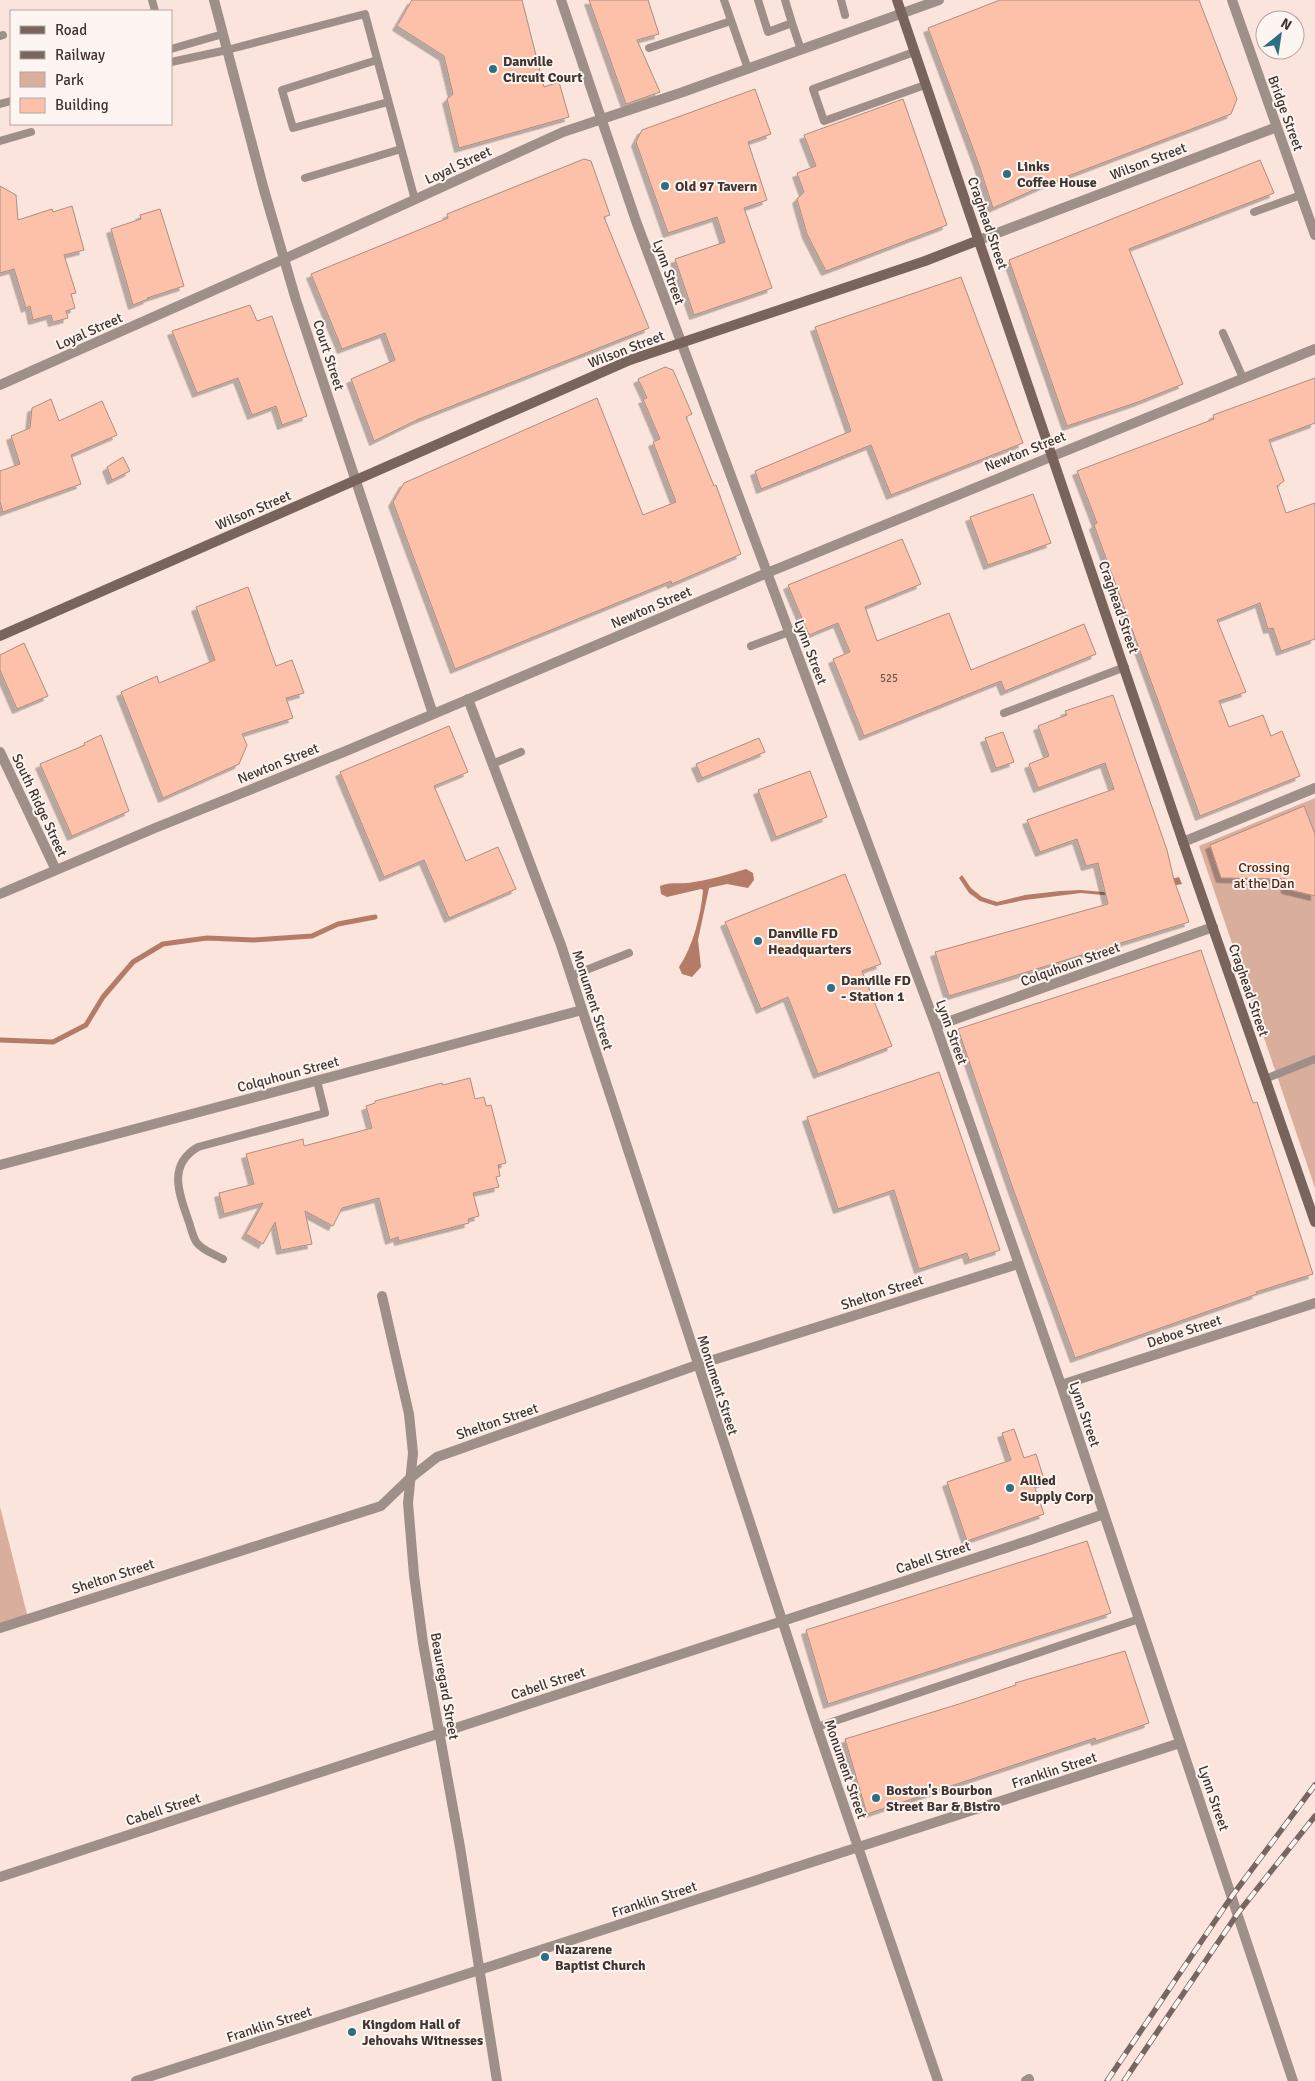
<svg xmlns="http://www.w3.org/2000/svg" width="1315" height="2081" viewBox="0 0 1315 2081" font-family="Signika,sans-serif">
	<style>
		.green { fill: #daae9d }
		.water { fill: #b47b66 }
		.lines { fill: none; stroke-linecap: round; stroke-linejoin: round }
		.stream { stroke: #b47b66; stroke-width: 5 }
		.building { fill: #fdc0a9; stroke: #ae8d80; filter: url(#shadow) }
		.lane { stroke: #9e8f89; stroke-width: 8 }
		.street { stroke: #9e8f89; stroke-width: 10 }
		.secondary { stroke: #79645c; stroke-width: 10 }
		.rail-casing { stroke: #776760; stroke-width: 5.5 }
		.rail { stroke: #fdf5f2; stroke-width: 4; stroke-dasharray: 11; stroke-linecap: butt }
		.poi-dot { fill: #2e6e82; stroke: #fdf5f2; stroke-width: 2 }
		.labels { text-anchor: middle; stroke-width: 4; stroke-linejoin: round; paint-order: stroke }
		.number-label { font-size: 11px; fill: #70564c }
		.poi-label { font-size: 14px; font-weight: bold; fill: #41332d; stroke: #fdf5f2; text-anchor: start }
		.street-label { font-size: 14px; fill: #41332d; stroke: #fdf5f2 }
		.park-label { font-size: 14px; fill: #551f08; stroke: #fdf5f2 }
	</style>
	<defs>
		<filter id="shadow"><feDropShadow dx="-4.5" dy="4.5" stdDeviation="0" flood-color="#0004"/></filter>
	</defs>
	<rect width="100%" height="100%" fill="#fae4dc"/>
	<path class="green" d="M1315,798V1188L1199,846Z
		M0,1507L28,1618L0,1627Z"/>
	<path class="water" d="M746,869L753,873L754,880L748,888L727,884L709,888L698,940L701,967L692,977L682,974L679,967C693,946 701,915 703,890L701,889L667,897L661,894L660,886C669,882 678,884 688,883C708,880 727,875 746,869Z
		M962,875L971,888L982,897L997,902L1025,895L1060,891L1081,890L1114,893L1179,877L1182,884L1115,896L1081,893L1025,900L996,906L980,901L969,893L959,878Z"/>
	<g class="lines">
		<path class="stream" d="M0,1040L53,1042L86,1025L103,997L133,962L163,944L207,938L254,940L312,936L338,924L375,917"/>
	</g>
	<path class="building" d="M412,0H522L544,87L559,82L569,117L459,148L447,99L453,94L444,56L397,26Z
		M589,0H648L659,34L637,40L660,92L626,104Z
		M1000,0H1199L1237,99L1231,114L1047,184L993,208L978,162L928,28Z
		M755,89L771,134L748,142L767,200L744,208L772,288L694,315L675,259L725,242L717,217L668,233L636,142L642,130Z
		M903,99L947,225L826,271L807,234L797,199L804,192L797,173L816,166L804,135Z
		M584,159L591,161L610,215L604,217L649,328L419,419L374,441L351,379L395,360L385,333L342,349L311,274L448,218L447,214Z
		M1260,160L1274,193L1129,249L1183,384L1138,402L1067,426L1009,260Z
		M0,186L16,195L18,220L52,209L53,212L72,206L84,250L64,255L76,293L71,294L75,308L66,311L68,318L53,322L51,315L33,320L30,306L26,308L14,269L0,273Z
		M160,209L184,286L147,298L148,299L133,305L111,229L141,219L140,215Z
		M961,277L1023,443L891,495L871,445L761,489L755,471L851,431L815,327Z
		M250,305L257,321L272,316L307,416L282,425L276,406L252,415L238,378L197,393L172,331Z
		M665,367L673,370L692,414L686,417L714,486L716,485L741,554L672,584L671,581L455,669L393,502L404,483L597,398L643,515L676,502L653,442L660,439L643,399L647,398L638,379Z
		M1315,378V423L1269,440L1284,481L1277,486L1286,513L1315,503V639L1281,651L1273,628L1268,629L1260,603L1217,620L1246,692L1219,701L1229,727L1263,715L1271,736L1282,731L1300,776L1200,816L1094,525L1097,523L1077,471L1214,419L1213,415Z
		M51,399L59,421L102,401L117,435L71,455L81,484L3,512L0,502V471L20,464L11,436L30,428L32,408Z
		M123,457L130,471L112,480L107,467Z
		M1033,494L1051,543L988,565L970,517Z
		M902,539L921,584L865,607L877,641L949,613L971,670L1084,624L1096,654L1005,691L1001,681L864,736L833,659L850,652L838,623L809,635L788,585Z
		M248,587L276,666L292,660L304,693L286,698L293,718L242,734L247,745L239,764L163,798L121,692L157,676L159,683L215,660L196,607Z
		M24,643L48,696L17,709L0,670V655Z
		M1113,695L1167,850L1174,880L1189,922L949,996L935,952L1108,904L1098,863L1086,866L1077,839L1040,852L1027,820L1114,789L1105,763L1038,788L1029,764L1049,756L1038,726L1067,715L1065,711Z
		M449,726L468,772L434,786L466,861L498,847L516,889L449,918L424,860L384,877L340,772Z
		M1003,732L1014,762L996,768L985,738Z
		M101,735L129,811L72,836L40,764L85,745L84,743Z
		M759,738L765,752L702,778L696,764Z
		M810,771L827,817L776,837L758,790Z
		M1304,806L1315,834V896L1286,889L1285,879L1221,878L1210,845Z
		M845,874L881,964L862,971L892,1046L818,1074L788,997L761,1009L725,922Z
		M1201,950L1253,1103L1257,1102L1313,1274L1256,1292L1257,1294L1075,1358L1012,1186L958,1029Z
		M939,1072L1000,1250L969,1260L967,1253L919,1269L894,1190L838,1209L807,1117Z
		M470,1078L475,1099L484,1097L486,1106L491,1105L506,1163L498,1165L500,1176L496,1177L499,1187L473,1193L479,1216L468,1219L469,1223L399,1241L398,1237L390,1240L379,1198L342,1208L333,1226L305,1211L312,1244L281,1250L275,1222L263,1244L246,1234L263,1203L224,1214L219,1193L254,1184L246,1154L303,1139L304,1146L372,1128L366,1106L375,1103V1101L442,1083L443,1085Z
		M1014,1429L1024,1458L1036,1454L1045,1482L1034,1485L1044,1514L967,1541L947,1482L1011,1460L1002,1433Z
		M1087,1541L1111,1613L828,1704L806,1630Z
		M1125,1651L1149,1723L1096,1741L1095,1738L867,1814L845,1739L959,1704L1016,1685L1015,1683Z"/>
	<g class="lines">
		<path class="lane" d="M152,0L155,11
			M724,0L748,69
			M758,0L768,32L792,23L801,50
			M785,0L792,23
			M841,0L845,15
			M0,36L3,35
			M649,48L731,21
			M171,49L223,34
			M914,52L813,89L824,121L925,85
			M377,60L282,90L293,128L388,102
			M171,62L227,50L365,14L415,200
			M0,104L11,101
			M0,141L31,132
			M305,178L401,149
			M1254,212L1301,195
			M1223,333L1243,378
			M751,646L789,632
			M1004,713L1125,667
			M492,764L521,752
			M571,976L629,953
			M1265,1079L1315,1059
			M223,1259C216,1255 202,1250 197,1243C193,1238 191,1228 189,1222C179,1194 167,1165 198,1147L325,1113L317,1081
			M817,1727L1139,1619"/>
		<path class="street" d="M214,0L264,190L296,300L433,714
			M561,0L636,221L936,1026L1061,1385L1293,2081
			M1232,0L1315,235
			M979,240L1277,127
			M0,385L284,259L563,132L683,92L939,0
			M468,699L561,945L817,1727L938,2081
			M0,752L56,870
			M1183,842L1315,788
			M0,894L155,828L346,751L767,573L1315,349
			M936,1026L1213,927
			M0,1165L582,1010
			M382,1296L409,1414L413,1453L408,1503L414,1575L423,1643L460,1847L497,2081
			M1061,1385L1315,1303
			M0,1628L381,1506L409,1479L437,1457L697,1365L1018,1264
			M0,1877L1030,1540L1104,1514
			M136,2081L1180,1743
			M1026,2081L1029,2079"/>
		<path class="secondary" d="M897,0L1183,842L1315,1222
			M0,636L630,360L925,261L979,240"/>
		<defs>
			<path id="rail" d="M1107,2081L1232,1896L1315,1785
				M1124,2081L1238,1913L1315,1816"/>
		</defs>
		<use href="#rail" class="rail-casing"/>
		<use href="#rail" class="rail"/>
	</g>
	<g class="poi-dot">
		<circle cx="493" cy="69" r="5"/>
		<circle cx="1007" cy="174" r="5"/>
		<circle cx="665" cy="186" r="5"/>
		<circle cx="758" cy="941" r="5"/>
		<circle cx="831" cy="988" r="5"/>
		<circle cx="1010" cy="1488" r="5"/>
		<circle cx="876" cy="1798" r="5"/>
		<circle cx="545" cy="1957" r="5"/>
		<circle cx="352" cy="2032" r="5"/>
	</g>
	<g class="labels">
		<g class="number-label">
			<text x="889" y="682">525</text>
		</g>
		<g class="poi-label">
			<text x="503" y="66">Danville<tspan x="503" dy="16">Circuit Court</tspan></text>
			<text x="1017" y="171">Links<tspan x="1017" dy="16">Coffee House</tspan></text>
			<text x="675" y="191">Old 97 Tavern</text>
			<text x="768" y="938">Danville FD<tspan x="768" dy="16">Headquarters</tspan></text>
			<text x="841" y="985">Danville FD<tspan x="841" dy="16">- Station 1</tspan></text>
			<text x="1020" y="1485">Allied<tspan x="1020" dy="16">Supply Corp</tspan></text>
			<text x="886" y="1795">Boston's Bourbon<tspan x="886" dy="16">Street Bar &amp; Bistro</tspan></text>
			<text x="555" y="1954">Nazarene<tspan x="555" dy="16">Baptist Church</tspan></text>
			<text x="362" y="2029">Kingdom Hall of<tspan x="362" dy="16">Jehovahs Witnesses</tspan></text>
		</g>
		<g class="street-label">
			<text transform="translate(1286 113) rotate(70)" y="5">Bridge Street</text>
			<text transform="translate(1148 161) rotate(-21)" y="5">Wilson Street</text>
			<text transform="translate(458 165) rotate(-25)" y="5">Loyal Street</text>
			<text transform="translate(988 223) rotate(71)" y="5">Craghead Street</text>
			<text transform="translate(669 272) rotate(70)" y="5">Lynn Street</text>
			<text transform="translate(89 331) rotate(-24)" y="5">Loyal Street</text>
			<text transform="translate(626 349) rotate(-21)" y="5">Wilson Street</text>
			<text transform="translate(329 355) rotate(72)" y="5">Court Street</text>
			<text transform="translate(1025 451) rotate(-22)" y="5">Newton Street</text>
			<text transform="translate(253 510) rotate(-23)" y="5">Wilson Street</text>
			<text transform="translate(651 607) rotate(-23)" y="5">Newton Street</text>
			<text transform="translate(1119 607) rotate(71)" y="5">Craghead Street</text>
			<text transform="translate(811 652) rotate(69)" y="5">Lynn Street</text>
			<text transform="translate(278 763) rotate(-22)" y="5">Newton Street</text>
			<text transform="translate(40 805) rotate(65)" y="5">South Ridge Street</text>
			<text transform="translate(1070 964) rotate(-20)" y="5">Colquhoun Street</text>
			<text transform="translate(1249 990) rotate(71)" y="5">Craghead Street</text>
			<text transform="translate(593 1000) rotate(72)" y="5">Monument Street</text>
			<text transform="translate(952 1032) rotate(70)" y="5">Lynn Street</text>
			<text transform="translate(288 1074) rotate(-15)" y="5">Colquhoun Street</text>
			<text transform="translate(882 1292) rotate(-18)" y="5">Shelton Street</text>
			<text transform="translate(1184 1331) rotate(-18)" y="5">Deboe Street</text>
			<text transform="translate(718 1385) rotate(72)" y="5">Monument Street</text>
			<text transform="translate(1085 1414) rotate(71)" y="5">Lynn Street</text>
			<text transform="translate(497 1421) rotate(-19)" y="5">Shelton Street</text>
			<text transform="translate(933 1557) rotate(-18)" y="5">Cabell Street</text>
			<text transform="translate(113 1576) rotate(-18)" y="5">Shelton Street</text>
			<text transform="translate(548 1683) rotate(-18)" y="5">Cabell Street</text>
			<text transform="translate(445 1686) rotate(80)" y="5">Beauregard Street</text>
			<text transform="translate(846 1769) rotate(71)" y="5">Monument Street</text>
			<text transform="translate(1054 1770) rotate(-18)" y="5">Franklin Street</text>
			<text transform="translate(1214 1798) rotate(71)" y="5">Lynn Street</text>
			<text transform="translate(163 1809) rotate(-18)" y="5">Cabell Street</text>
			<text transform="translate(654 1899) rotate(-18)" y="5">Franklin Street</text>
			<text transform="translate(269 2024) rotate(-18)" y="5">Franklin Street</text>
		</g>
		<g class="park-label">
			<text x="1264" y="872">Crossing<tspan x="1264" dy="16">at the Dan</tspan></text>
		</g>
	</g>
	<rect x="10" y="10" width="162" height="115" fill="#fdf5f2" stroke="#b2a7a3"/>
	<rect x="20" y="26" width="25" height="8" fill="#79645c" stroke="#b2a7a3"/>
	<text x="55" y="35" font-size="15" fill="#41332d">Road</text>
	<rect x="20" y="51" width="25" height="8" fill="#776760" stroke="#b2a7a3"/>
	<text x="55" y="60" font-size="15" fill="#41332d">Railway</text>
	<rect x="20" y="72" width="25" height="15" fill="#daae9d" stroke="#b2a7a3"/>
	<text x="55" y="85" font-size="15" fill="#41332d">Park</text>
	<rect x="20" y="98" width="25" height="15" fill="#fdc0a9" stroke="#b2a7a3"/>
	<text x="55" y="110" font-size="15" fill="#41332d">Building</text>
	<g transform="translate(1280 35) rotate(30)"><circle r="24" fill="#fdf5f2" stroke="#b2a7a3"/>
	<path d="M0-4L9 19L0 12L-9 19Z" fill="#2e6e82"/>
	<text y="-8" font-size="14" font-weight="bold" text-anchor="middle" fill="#41332d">N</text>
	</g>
</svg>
